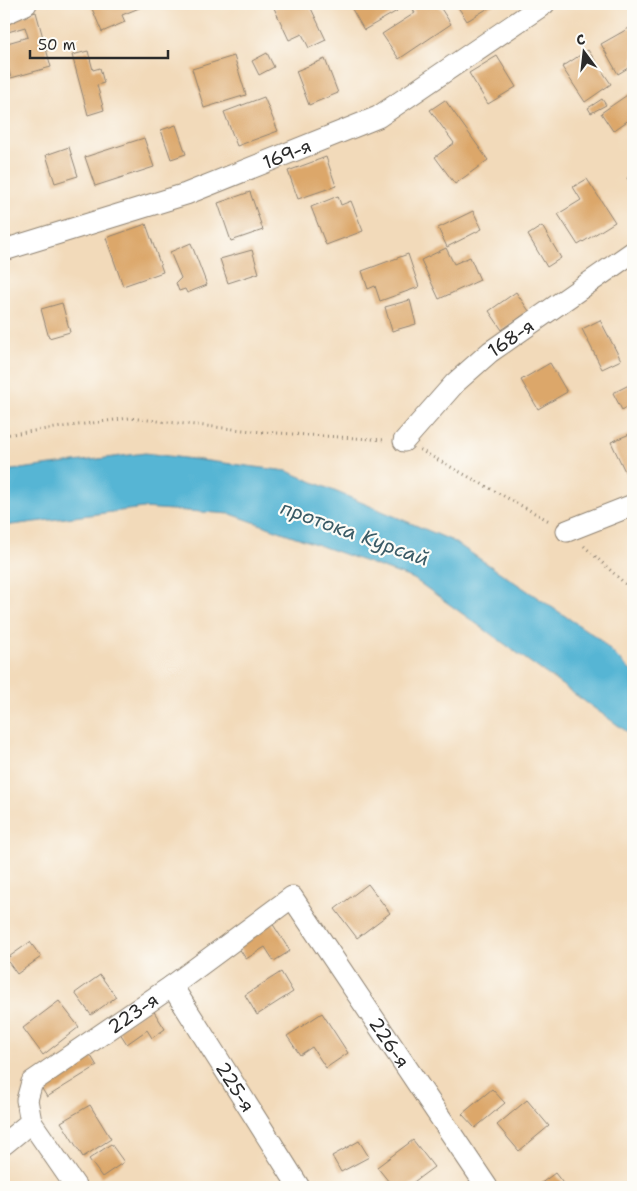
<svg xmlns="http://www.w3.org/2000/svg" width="637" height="1191" viewBox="0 0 637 1191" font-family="'Shantell Sans',sans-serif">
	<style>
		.water { fill: #56b5d4; stroke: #407080 }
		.building { fill: #dca76a }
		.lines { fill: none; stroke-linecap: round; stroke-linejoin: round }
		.minor-casing { stroke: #8e8272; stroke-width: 23 }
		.path { stroke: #8e8272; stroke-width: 3; stroke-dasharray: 1 4; stroke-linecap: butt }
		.minor { stroke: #fff; stroke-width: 21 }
		.labels { text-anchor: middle; stroke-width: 4.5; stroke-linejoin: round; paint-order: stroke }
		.street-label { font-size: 19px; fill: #2b2b2b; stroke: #fdfcf7 }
		.water-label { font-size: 20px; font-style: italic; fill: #3a5b66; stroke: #fdfcf7 }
	</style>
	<rect width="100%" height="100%" fill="#fdfcf7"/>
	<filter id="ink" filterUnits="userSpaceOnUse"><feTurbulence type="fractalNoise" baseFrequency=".02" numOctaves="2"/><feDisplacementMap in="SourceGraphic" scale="10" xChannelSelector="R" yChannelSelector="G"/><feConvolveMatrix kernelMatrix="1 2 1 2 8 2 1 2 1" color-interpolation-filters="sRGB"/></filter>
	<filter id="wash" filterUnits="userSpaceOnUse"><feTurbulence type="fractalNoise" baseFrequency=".0096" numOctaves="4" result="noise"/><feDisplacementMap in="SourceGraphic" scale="20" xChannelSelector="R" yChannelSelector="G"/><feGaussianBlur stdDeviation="1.12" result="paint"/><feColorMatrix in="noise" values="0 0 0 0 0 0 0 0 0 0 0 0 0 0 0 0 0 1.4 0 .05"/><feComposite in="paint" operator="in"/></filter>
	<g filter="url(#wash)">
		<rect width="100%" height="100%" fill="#f2daba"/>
		<path class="water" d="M145,453L287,471L453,541L598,638L633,673V736L414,579L231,514L143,508L4,526V471Z"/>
		<g id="blocks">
			<path class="building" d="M90,4H143L144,6L122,15L125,22L102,32Z
				M282,4H309L326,40L309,48L302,34L289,40L274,8Z
				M349,4H393L397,11L364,30Z
				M410,4H438L451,24L399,59L382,34L415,13Z
				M456,4H495L467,21Z
				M36,12L51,67L11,78L4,54V44L28,37L25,27L8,32L5,21Z
				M631,27L633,31V65L618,74L601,44Z
				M588,50L611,84L585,102L562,67Z
				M88,51L93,70L100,68L104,83L97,85L104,110L88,115L72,55Z
				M267,53L274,67L259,75L252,61Z
				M234,56L246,95L204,108L192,69Z
				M497,56L516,87L488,104L469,73Z
				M325,59L338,93L309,105L296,71Z
				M633,91V117L613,131L601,113Z
				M264,97L278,131L237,146L224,112Z
				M602,99L606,105L591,113L588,108Z
				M445,100L488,160L455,184L435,157L454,143L430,110Z
				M176,125L186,154L171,159L161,130Z
				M144,138L154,167L95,186L85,157Z
				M69,147L78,176L55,183L46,155Z
				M326,157L336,186L298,199L288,171Z
				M633,174V188L627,178Z
				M587,179L615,222L578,245L558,214L581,200L573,187Z
				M250,192L263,230L231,241L218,203Z
				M338,196L341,205L351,201L363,231L326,245L311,207Z
				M473,211L482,229L447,247L438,228Z
				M146,224L163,272L123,286L106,238Z
				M542,226L561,258L547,267L528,235Z
				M191,243L207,285L187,293L185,289L179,291L176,283L181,278L170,252Z
				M446,248L454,264L470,257L480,280L439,299L421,260Z
				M252,250L259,273L228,283L220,259Z
				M408,254L419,287L380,301L375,286L368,289L362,271Z
				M516,292L529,311L502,330L489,311Z
				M410,300L416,324L392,331L385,307Z
				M62,303L70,332L49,338L41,309Z
				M600,320L621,360L602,369L582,329Z
				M550,363L567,392L538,409L521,380Z
				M633,383V404L622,410L613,393Z
				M632,433L633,483L631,484L611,442Z
				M368,884L390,913L357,938L335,909Z
				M272,923L290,951L274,961L265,947L246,959L237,945Z
				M30,942L41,957L17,974L6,959Z
				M281,972L293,992L257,1015L245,995Z
				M100,975L116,997L91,1015L75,993Z
				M59,1001L79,1027L43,1055L23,1028Z
				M151,1007L165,1029L152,1038L147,1030L127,1044L118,1030Z
				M322,1013L348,1053L326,1068L312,1047L300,1055L287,1036Z
				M88,1051L97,1066L47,1097L38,1082Z
				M4,1067L10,1074L4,1079Z
				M492,1089L505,1103L475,1128L462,1114Z
				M527,1100L549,1126L519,1151L497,1125Z
				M90,1105L111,1139L83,1157L61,1122Z
				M413,1140L434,1167L407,1187H393L377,1167Z
				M359,1141L369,1157L341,1172L332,1156Z
				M111,1144L124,1162L102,1177L89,1159Z
				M555,1173L566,1187H536Z"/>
		</g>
	</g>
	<g filter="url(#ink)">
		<use href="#blocks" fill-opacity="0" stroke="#8e8272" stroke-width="1"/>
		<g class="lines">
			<defs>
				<g id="minor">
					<path d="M4,14L26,4"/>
					<path id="s1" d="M4,250L186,194L378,117L544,4"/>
					<path id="s2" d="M404,441L455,383L490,352L633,252"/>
					<path d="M567,531L633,505"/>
					<path id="s3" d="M172,986L299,1187"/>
					<path d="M31,1122L76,1187"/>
					<path id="s4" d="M4,1144L31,1122L27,1100L32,1082L172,986L292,897L487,1187"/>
				</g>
			</defs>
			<use href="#minor" class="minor-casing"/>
			<path class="path" d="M4,435L129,418L262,432L386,440
				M420,450L551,522
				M584,546L633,591"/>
			<use href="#minor" class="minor"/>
		</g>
	</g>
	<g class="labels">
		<g class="street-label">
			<text dy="7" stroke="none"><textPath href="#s1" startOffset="299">169-я</textPath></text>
			<text dy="7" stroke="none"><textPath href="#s2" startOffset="149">168-я</textPath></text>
			<text dy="7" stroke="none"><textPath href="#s4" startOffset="198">223-я</textPath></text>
			<text dy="7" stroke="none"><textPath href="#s4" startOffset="570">226-я</textPath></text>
			<text dy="7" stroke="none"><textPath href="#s3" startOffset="119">225-я</textPath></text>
		</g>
		<g class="water-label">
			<text transform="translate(355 533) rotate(20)" y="7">протока Курсай</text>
		</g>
	</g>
	<rect width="637" height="1191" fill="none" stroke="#fdfcf7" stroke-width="20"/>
	<g transform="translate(584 52) rotate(345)" stroke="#fdfcf7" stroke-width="4" paint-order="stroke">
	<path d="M0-4L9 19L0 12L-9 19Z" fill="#2b2b2b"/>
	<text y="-8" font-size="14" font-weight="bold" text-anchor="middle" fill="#2b2b2b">С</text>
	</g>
	<path d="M30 50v8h138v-8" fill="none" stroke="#2b2b2b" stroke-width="2.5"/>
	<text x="38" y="50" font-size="15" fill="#2b2b2b" stroke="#fdfcf7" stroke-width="4" paint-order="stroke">50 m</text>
</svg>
